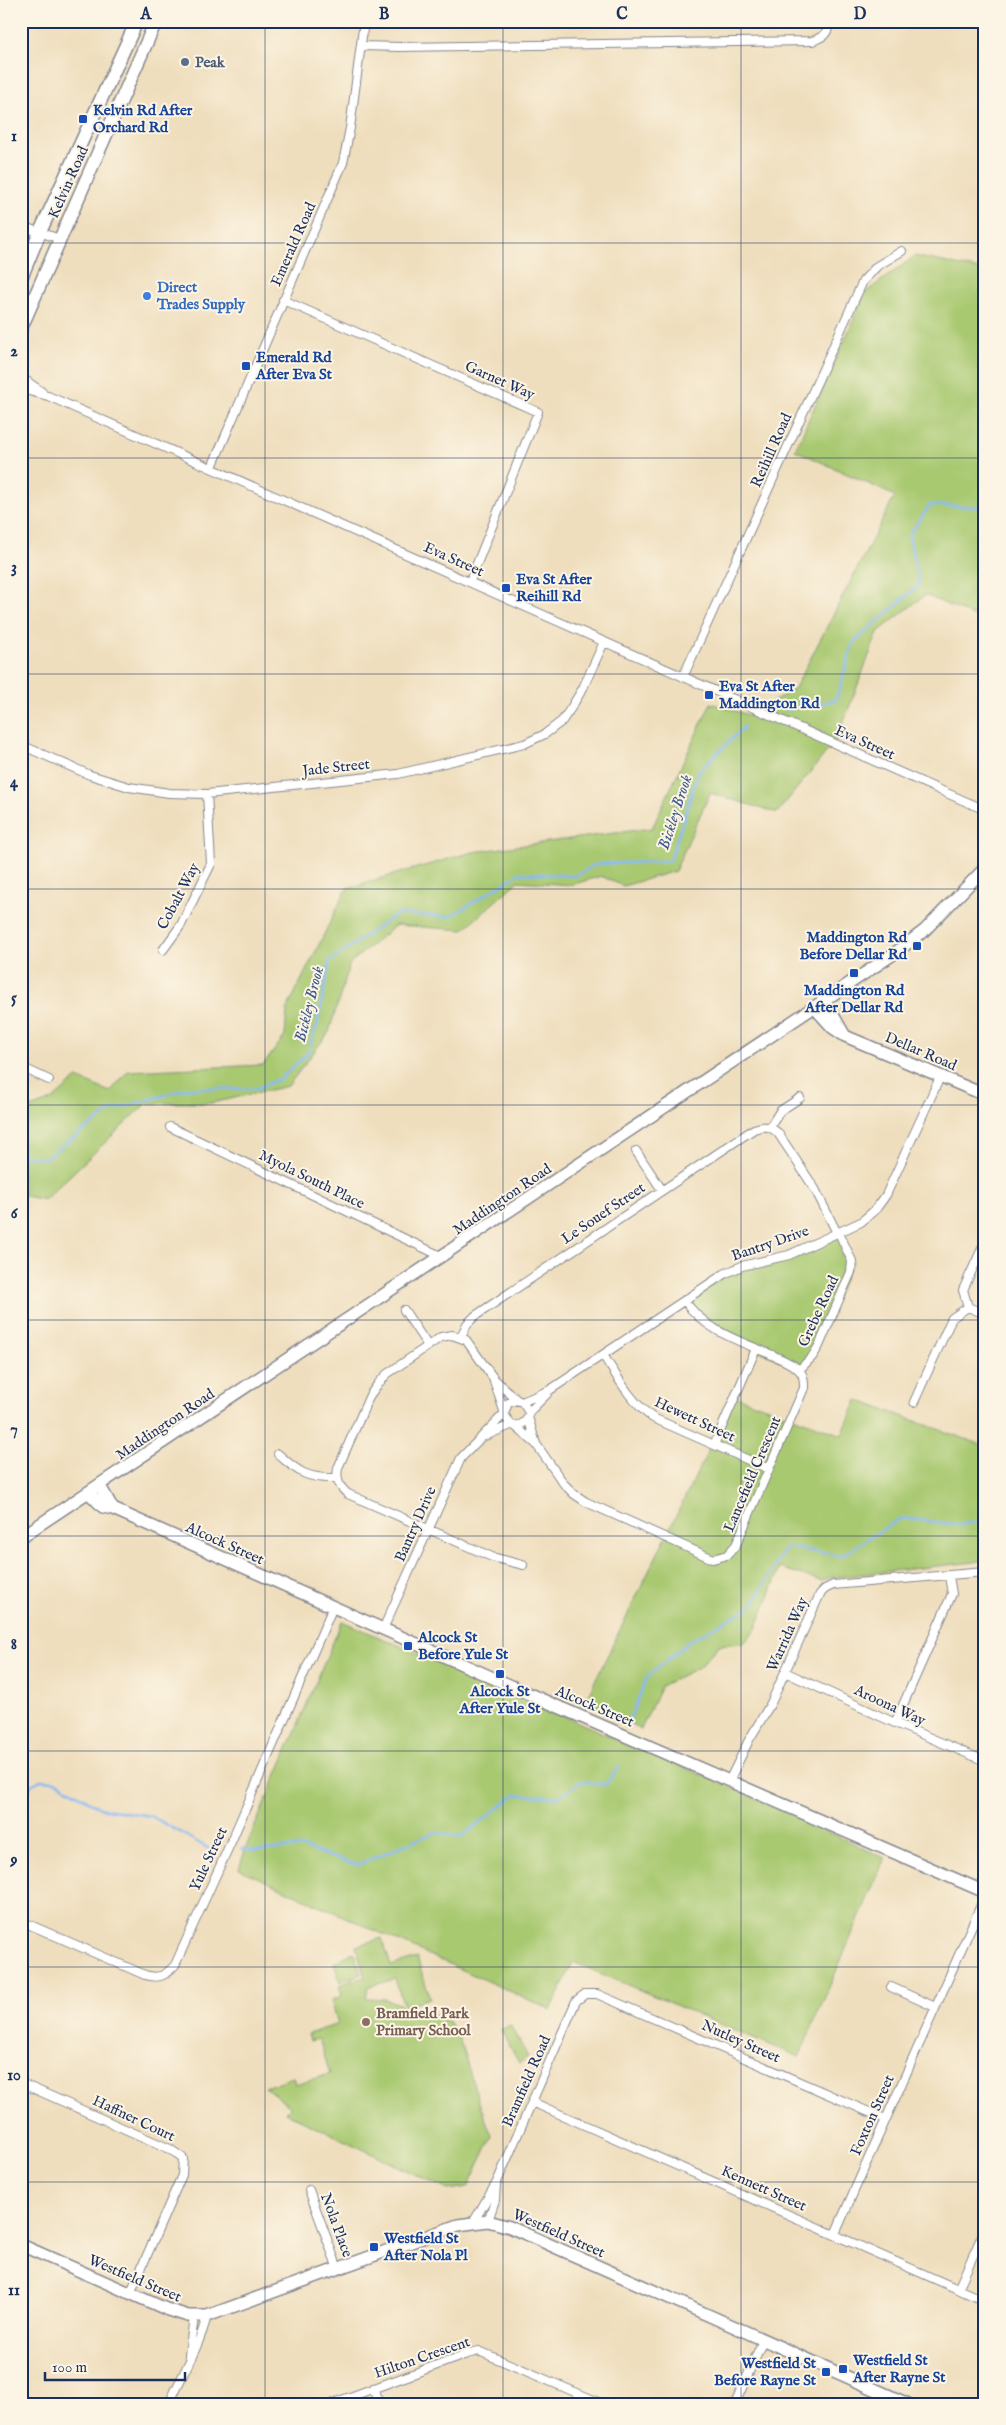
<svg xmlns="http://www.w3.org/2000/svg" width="1006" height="2425" viewBox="0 0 1006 2425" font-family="'IM FELL English',serif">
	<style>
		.green { fill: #a9c971; stroke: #627c68 }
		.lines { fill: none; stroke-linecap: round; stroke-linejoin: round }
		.stream { stroke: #89b9f4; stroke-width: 2.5 }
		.street-casing { stroke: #85868e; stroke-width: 10 }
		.secondary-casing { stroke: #85868e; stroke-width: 14 }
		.primary-casing { stroke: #85868e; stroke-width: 15 }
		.street { stroke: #fff; stroke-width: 8 }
		.secondary { stroke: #fff; stroke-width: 11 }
		.primary { stroke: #fff; stroke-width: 12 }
		.grid { fill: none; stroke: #1b2f5e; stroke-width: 1; stroke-opacity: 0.55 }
		.service-dot { fill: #5c6f8a; stroke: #fcf5e5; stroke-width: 2 }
		.transit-dot { fill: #1a4fb4; stroke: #fcf5e5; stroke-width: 2 }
		.shop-dot { fill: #3f7fe0; stroke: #fcf5e5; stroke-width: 2 }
		.education-dot { fill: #8d6e63; stroke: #fcf5e5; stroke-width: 2 }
		.labels { text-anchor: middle; stroke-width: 4; stroke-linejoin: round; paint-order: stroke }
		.service-label { font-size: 15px; font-weight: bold; fill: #4e5e75; stroke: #fcf5e5; text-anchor: start }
		.transit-label { font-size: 15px; font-weight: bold; fill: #164399; stroke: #fcf5e5; text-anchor: start }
		.street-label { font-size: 15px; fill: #1b2f5e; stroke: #fcf5e5 }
		.shop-label { font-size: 15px; font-weight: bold; fill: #366cbe; stroke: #fcf5e5; text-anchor: start }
		.education-label { font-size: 15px; font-weight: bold; fill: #785e54; stroke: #fcf5e5; text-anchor: start }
		.water-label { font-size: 16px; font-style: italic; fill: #3c588b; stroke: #fcf5e5 }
		.neatline { fill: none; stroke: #1b2f5e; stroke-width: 2 }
		.grid-label { font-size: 16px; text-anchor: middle; font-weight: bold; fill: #1b2f5e }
	</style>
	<rect width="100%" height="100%" fill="#fcf5e5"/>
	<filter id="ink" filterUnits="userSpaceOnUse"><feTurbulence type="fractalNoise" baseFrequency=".02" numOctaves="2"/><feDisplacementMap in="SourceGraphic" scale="10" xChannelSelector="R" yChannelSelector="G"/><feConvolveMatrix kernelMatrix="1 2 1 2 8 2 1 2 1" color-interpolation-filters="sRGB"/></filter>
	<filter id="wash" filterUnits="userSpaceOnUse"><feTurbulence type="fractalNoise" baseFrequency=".0096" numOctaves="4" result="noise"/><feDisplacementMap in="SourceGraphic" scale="20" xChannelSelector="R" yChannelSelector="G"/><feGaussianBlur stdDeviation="1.12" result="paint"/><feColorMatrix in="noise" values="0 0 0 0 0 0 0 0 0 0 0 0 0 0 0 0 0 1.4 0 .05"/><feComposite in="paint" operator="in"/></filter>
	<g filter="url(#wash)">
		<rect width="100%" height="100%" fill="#efdebd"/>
		<path class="green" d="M915,256L985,271V596L973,616L925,595L878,632L837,739L777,813L710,793L675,871L623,886L601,876L571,885L518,881L463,930L396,925L350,963L329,1032L288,1086L212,1103H147L44,1200L21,1195V1111L52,1100L77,1078L110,1092L128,1071L263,1065L285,1036L287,1009L347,888L473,852L652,828L711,703L751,716L795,688L895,496L795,450L866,292Z
			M839,1233L852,1261L809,1360L799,1370L728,1336L685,1301L736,1269L779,1257Z
			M735,1396L842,1435L857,1400L985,1446V1559L975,1562L828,1578L821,1581L780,1568L756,1629L744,1643L719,1645L699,1667L661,1686L641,1729L585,1701Z
			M342,1621L734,1789L885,1858L799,2057L573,1962L551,2010L239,1869L246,1847Z
			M382,1938L391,1966L417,1958L430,1998L404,2006L395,1979L368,1987L366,1998L385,1999L400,2004L403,2011L426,2012L448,2021L459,2038L479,2102L492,2136L468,2187L448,2190L285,2112L291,2107L265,2087L293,2077L295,2084L330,2074L319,2039L310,2041L308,2034L338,2024L331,2000L342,1996L339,1985L365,1977L356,1946Z
			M353,1952L362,1974L340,1982L334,1963Z
			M510,2025L528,2057L519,2063L501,2030Z"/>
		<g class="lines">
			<path class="stream" d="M786,710L836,700L853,643L919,585L909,535L930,505L979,507L985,504
				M21,1156L45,1158L111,1111L188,1088L255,1089L280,1079L307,1054L317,1026L330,961L397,914L450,917L520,873L576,876L596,864L670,861L699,771L744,727
				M629,1720L648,1676L691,1640L752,1606L786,1547L841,1556L901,1518L962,1525L985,1519
				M21,1809L31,1785L41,1780L56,1781L100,1808L151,1816L213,1851
				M242,1849L255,1851L301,1847L357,1865L435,1832L461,1837L515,1795L558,1797L582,1781L605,1785L619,1767"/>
		</g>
	</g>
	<g filter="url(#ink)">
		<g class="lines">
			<defs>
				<path id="street" d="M361,46L400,47L812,41C823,37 829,34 829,21
					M21,226L60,239
					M283,300L538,412L470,581
					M21,377L42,392
					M21,389L48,396L985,810
					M212,467L343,163L350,128L364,21
					M683,677L863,281L877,266L902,251
					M21,745L90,775L129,787L169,793L207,794L398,774L524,744L545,734L562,721L571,708L583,688L604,642
					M163,950L181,925L211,864L207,794
					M21,1067L49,1080
					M170,1127L443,1257
					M770,1127L780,1111L800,1098
					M636,1151L662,1190
					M968,1307L963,1290L985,1242
					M404,1310L428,1346
					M461,1337L467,1324L475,1316L754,1129C764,1125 770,1126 778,1133L815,1189L837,1233
					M603,1355C618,1378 631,1402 653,1418L769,1469
					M799,1370L812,1357L819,1346L851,1272L852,1261L839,1233
					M494,1381L504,1411
					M517,1400L494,1379L466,1340L452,1335L441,1337L387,1374L378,1384L370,1395L338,1468C336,1480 339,1487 348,1494L492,1557L523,1565
					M522,1402L529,1412C528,1422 521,1427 511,1425L504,1414L508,1403L517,1400L522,1402L550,1390L724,1274L742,1266L789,1255L861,1222L876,1209L886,1195L941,1075
					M914,1402L952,1318L968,1307L985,1314
					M529,1412L547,1394
					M528,1417L536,1444
					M515,1426L536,1444L564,1484L574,1494L586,1502L713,1559L727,1555L736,1545L804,1388C804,1381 804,1375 799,1370C792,1363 781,1359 772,1355C740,1341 705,1331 685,1301
					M485,1436L511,1425
					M714,1445L756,1349
					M278,1454C299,1473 308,1479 337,1478
					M383,1629L461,1458L504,1414
					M785,1672L895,1723L985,1761
					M895,1723L952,1594L949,1576
					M729,1781L749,1740L771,1703L820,1594L825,1589L833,1585L985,1572
					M21,1921L145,1975C159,1979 165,1976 175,1965L231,1842L333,1607
					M891,1987L935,2007
					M21,2083L170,2149L183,2158L182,2175L130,2294
					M532,2102L985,2301
					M309,2190L338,2269
					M474,2221L497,2182L576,2001L585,1994H597L885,2119
					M488,2221L495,2200L496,2184
					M835,2234L985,1896
					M958,2289L985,2229
					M189,2355L194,2317
					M373,2388L379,2404
					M169,2404C182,2375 199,2347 207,2316
					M331,2404L467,2354L479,2351L603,2404
					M735,2404L763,2340"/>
				<path id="secondary" d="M825,1001L845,1036
					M815,1008L833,1028L845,1036L985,1095
					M100,1486L113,1509
					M89,1493L103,1507L113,1509L554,1705L985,1892
					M21,1537L895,953L925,930L985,868
					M21,2245L166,2309L188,2316H207L458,2225L488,2221L510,2227L908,2404"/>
				<path id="primary" d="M21,278L40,232L137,21
					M21,328L156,21"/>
			</defs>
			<use href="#street" class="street-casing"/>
			<use href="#secondary" class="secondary-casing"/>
			<use href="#primary" class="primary-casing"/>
			<use href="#street" class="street"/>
			<use href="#secondary" class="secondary"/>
			<use href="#primary" class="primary"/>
		</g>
	</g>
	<path class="grid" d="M265,21V2404M503,21V2404M741,21V2404M21,243H985M21,458H985M21,674H985M21,889H985M21,1105H985M21,1320H985M21,1536H985M21,1751H985M21,1967H985M21,2182H985"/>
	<circle class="service-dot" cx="185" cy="62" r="5"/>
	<g class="transit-dot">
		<rect x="78" y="114" width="10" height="10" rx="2.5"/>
		<rect x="241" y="361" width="10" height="10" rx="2.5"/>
		<rect x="501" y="583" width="10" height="10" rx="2.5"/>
		<rect x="704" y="690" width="10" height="10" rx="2.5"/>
		<rect x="912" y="941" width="10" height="10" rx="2.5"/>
		<rect x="849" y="968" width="10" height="10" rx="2.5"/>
		<rect x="403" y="1641" width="10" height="10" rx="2.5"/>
		<rect x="495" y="1669" width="10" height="10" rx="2.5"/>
		<rect x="369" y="2242" width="10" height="10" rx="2.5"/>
		<rect x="838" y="2364" width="10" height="10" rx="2.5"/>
		<rect x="821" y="2367" width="10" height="10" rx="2.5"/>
	</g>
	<circle class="shop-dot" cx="147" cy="296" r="5"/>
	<circle class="education-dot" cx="366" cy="2022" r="5"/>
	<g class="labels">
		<g class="service-label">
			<text x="195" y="67">Peak</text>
		</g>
		<g class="transit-label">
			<text x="93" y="115">Kelvin Rd After<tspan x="93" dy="17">Orchard Rd</tspan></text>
			<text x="256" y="362">Emerald Rd<tspan x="256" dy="17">After Eva St</tspan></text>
			<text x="516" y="584">Eva St After<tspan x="516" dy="17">Reihill Rd</tspan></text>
			<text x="719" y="691">Eva St After<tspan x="719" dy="17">Maddington Rd</tspan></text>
			<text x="907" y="942" text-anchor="end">Maddington Rd<tspan x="907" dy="17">Before Dellar Rd</tspan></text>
			<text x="854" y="995" text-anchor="middle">Maddington Rd<tspan x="854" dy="17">After Dellar Rd</tspan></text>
			<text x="418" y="1642">Alcock St<tspan x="418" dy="17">Before Yule St</tspan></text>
			<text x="500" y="1696" text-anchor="middle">Alcock St<tspan x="500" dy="17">After Yule St</tspan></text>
			<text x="384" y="2243">Westfield St<tspan x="384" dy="17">After Nola Pl</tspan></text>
			<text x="853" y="2365">Westfield St<tspan x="853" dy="17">After Rayne St</tspan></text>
			<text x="816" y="2368" text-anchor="end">Westfield St<tspan x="816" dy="17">Before Rayne St</tspan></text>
		</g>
		<g class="street-label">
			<text transform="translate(68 182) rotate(-66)" y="5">Kelvin Road</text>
			<text transform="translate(293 244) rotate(-66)" y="5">Emerald Road</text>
			<text transform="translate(500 380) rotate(24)" y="5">Garnet Way</text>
			<text transform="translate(771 450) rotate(-66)" y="5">Reihill Road</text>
			<text transform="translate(454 559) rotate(24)" y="5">Eva Street</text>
			<text transform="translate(865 742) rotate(24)" y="5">Eva Street</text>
			<text transform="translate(336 767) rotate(-6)" y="5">Jade Street</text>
			<text transform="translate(178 896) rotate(-62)" y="5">Cobalt Way</text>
			<text transform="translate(921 1051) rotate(23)" y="5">Dellar Road</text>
			<text transform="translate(312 1179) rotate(26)" y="5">Myola South Place</text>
			<text transform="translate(502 1199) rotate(-34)" y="5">Maddington Road</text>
			<text transform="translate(603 1213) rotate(-34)" y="5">Le Souef Street</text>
			<text transform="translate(770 1243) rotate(-19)" y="5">Bantry Drive</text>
			<text transform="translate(818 1311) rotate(-65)" y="5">Grebe Road</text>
			<text transform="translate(695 1419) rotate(25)" y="5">Hewett Street</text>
			<text transform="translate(165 1424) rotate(-34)" y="5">Maddington Road</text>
			<text transform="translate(752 1474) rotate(-67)" y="5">Lancefield Crescent</text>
			<text transform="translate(415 1524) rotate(-66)" y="5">Bantry Drive</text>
			<text transform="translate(225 1543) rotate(24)" y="5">Alcock Street</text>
			<text transform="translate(787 1634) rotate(-66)" y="5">Warrida Way</text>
			<text transform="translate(890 1705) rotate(25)" y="5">Aroona Way</text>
			<text transform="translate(595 1706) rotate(23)" y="5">Alcock Street</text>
			<text transform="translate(208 1859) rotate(-65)" y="5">Yule Street</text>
			<text transform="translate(741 2041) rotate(24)" y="5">Nutley Street</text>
			<text transform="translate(526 2081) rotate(-66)" y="5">Bramfield Road</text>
			<text transform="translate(872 2115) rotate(-66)" y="5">Foxton Street</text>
			<text transform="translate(134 2118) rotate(25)" y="5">Haffner Court</text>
			<text transform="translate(764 2188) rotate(24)" y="5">Kennett Street</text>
			<text transform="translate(337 2225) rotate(70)" y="5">Nola Place</text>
			<text transform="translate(559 2233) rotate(24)" y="5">Westfield Street</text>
			<text transform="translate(135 2278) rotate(23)" y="5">Westfield Street</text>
			<text transform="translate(422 2357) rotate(-19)" y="5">Hilton Crescent</text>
		</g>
		<g class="shop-label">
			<text x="157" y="292">Direct<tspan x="157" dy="17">Trades Supply</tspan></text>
		</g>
		<g class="education-label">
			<text x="376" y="2018">Bramfield Park<tspan x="376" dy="17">Primary School</tspan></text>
		</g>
		<g class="water-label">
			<text transform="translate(674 812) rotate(-72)" y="6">Bickley Brook</text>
			<text transform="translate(308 1004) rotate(-76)" y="6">Bickley Brook</text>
		</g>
	</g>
	<rect width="1006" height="2425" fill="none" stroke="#fcf5e5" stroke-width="55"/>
	<path d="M45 2372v8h140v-8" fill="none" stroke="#1b2f5e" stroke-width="2.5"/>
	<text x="52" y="2372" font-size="15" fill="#1b2f5e" stroke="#fcf5e5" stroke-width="4" paint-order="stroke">100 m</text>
	<rect x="28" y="28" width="950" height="2370" class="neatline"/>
	<g class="grid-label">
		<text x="146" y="19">A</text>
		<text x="384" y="19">B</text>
		<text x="622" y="19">C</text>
		<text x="860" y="19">D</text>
		<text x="14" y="141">1</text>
		<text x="14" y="356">2</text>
		<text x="14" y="572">3</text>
		<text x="14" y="787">4</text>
		<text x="14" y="1003">5</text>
		<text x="14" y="1218">6</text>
		<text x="14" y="1434">7</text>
		<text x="14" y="1649">8</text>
		<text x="14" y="1865">9</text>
		<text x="14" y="2080">10</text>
		<text x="14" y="2295">11</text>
	</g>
</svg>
